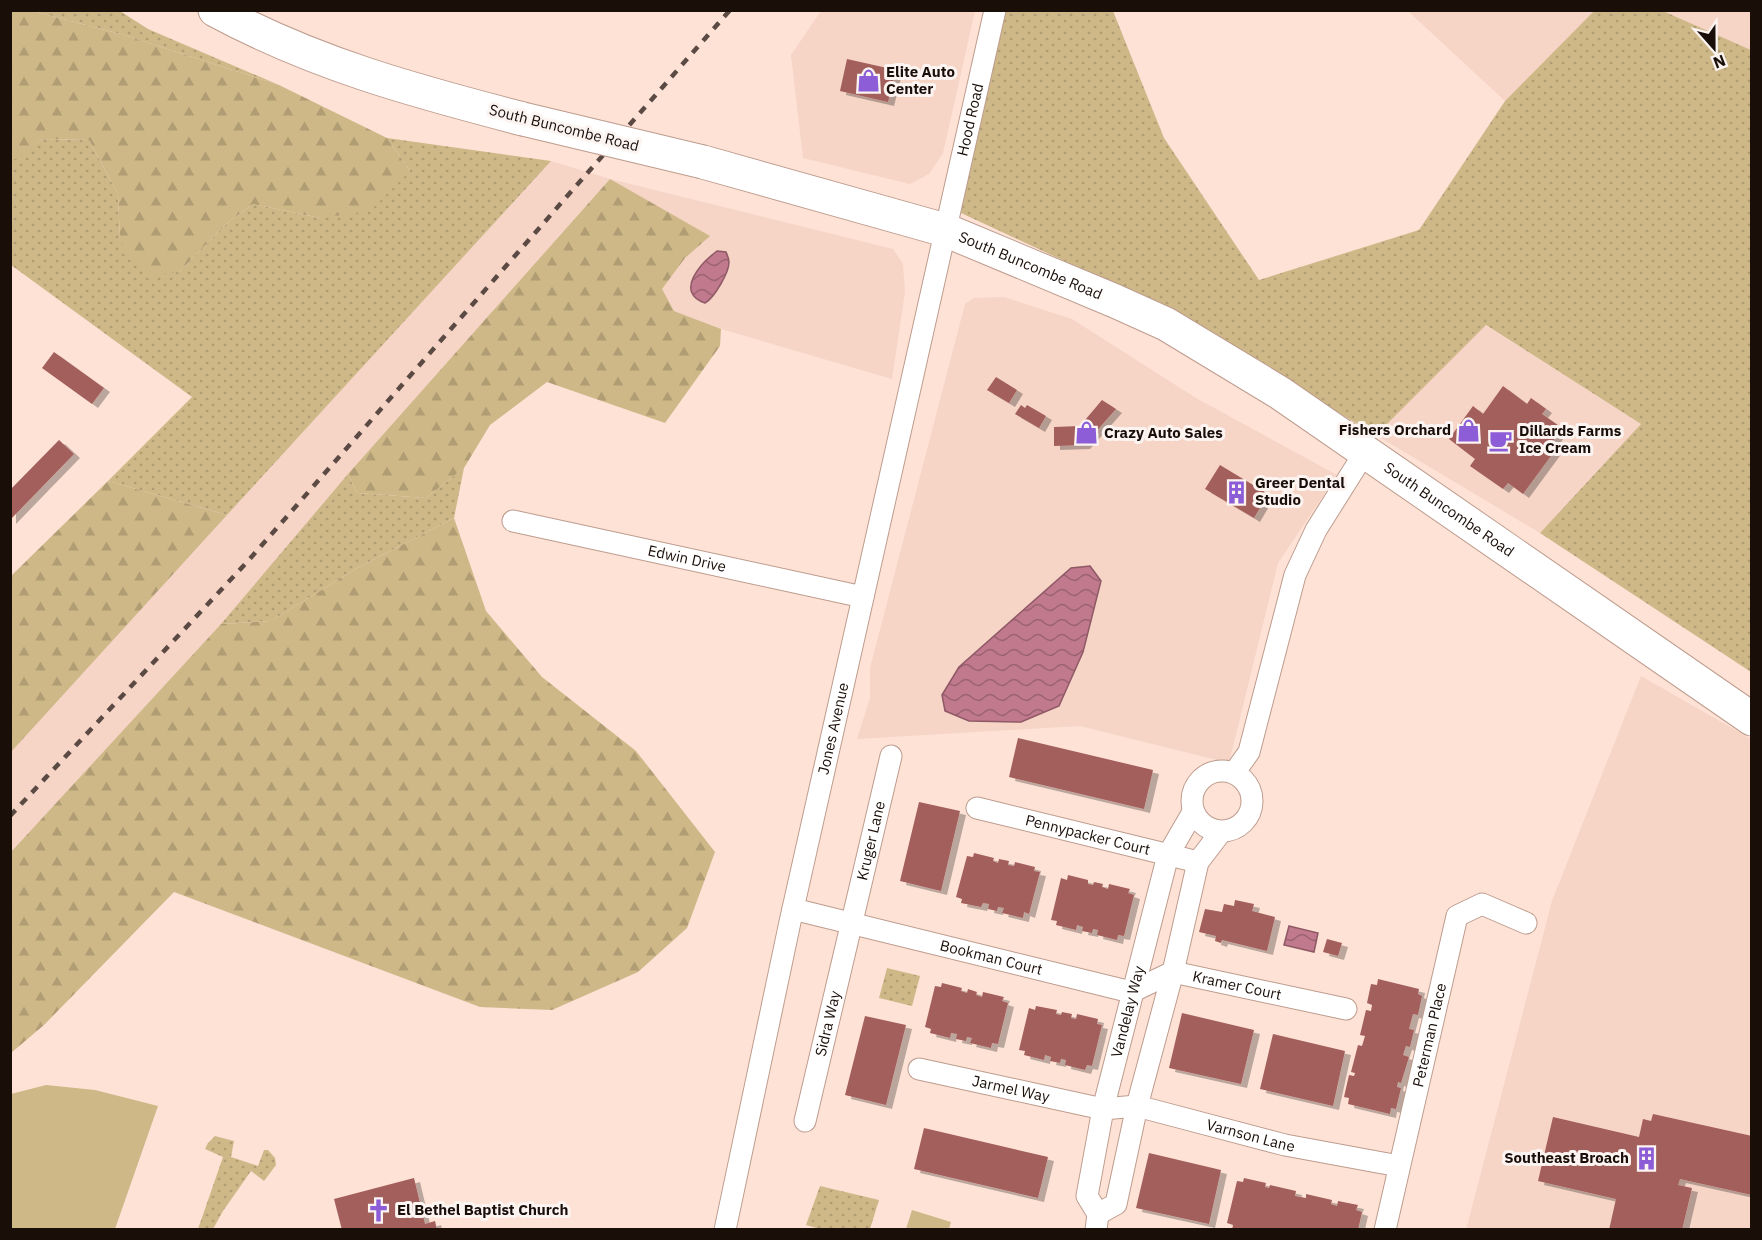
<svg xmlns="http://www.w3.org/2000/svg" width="1762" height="1240" viewBox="0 0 1762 1240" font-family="'IBM Plex Sans',sans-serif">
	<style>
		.built { fill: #f6d4c6 }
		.grass { fill: url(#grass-dots) }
		.forest { fill: url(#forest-firs) }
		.garden { fill: #ceb888 }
		.water { fill: url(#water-waves); stroke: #8e5965; stroke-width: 1.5 }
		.building { fill: #a35e5b; filter: url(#shadow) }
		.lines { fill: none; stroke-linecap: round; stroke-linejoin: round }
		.minor-casing { stroke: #bd9c8e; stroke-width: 23 }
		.primary-casing { stroke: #bd9c8e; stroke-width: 35 }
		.minor { stroke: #fff; stroke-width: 21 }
		.primary { stroke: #fff; stroke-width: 33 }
		.rail { stroke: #5a4a43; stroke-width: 4.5; stroke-dasharray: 8 8; stroke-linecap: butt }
		.primary-bridge-casing { stroke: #bd9c8e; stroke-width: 35; stroke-linecap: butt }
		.primary-bridge { stroke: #fff; stroke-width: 33 }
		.labels { text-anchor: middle; stroke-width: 6; stroke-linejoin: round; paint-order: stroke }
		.poi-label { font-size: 15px; font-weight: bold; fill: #1a0e09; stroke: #fbf4f1; text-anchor: start }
		.street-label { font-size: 15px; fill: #1a0e09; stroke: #fbf4f1 }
	</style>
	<defs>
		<pattern id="grass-dots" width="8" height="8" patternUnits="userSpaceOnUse" patternTransform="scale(1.5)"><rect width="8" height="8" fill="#ceb888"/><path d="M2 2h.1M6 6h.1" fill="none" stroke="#b09d74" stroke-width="1.8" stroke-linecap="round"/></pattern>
		<pattern id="forest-firs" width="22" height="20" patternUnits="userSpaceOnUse" patternTransform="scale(1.5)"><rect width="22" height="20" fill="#ceb888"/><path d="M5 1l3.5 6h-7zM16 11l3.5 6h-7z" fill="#b09d74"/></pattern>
		<pattern id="water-waves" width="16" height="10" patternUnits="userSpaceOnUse" patternTransform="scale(1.5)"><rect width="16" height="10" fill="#c0798d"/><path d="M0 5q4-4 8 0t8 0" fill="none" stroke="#9b6271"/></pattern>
		<filter id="shadow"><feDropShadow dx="6" dy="4" stdDeviation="0" flood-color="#0004"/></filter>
	</defs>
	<rect width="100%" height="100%" fill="#fee2d6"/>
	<path class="built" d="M821,11H975L943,153L929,174L910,184L803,158L791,55Z
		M1408,11H1594L1505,101Z
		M1663,11H1751V50Z
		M551,161L610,179L893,249L903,264L905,292L892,379L721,329L674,311L661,289L685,258L709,236L610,179L348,474L221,624L11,852L10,752Z
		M1004,297L1072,319L1196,398L1337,475L1278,563L1229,763L1080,726L857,739L870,698V668L965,304L974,298Z
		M1485,325L1641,424L1540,533L1376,435Z
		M1641,676L1751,739V1229L1466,1230L1552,901Z"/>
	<path class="grass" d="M33,11H120L148,29L279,85L124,35Z
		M1004,11H1113L1164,138L1259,280L1419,230L1505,101L1594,11H1663L1751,50V672L1540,533L1641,424L1486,325L1376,435L1146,299L961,213L988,59Z
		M387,138L551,161L227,515L108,481L192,397L11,265V162L13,159L42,139L89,140L118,194L120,240L179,272L226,224L253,204L320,218L410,171Z
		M464,468L454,518L359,567L271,621L221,624L348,474L357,493L426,498Z
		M887,968L920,976L912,1006L879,998Z
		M215,1136L234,1141L231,1157L258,1166L264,1150H268L275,1158L276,1165L264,1181L251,1171L223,1211L213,1229H198L223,1157L205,1149L208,1143Z
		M820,1186L879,1200L870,1229H820L806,1225Z"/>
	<path class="forest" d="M33,11L124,35L279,85L387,138L410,171L370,211L320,218L253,204L226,224L179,272L146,276L120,240L118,194L89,140L42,139L11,162V11Z
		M610,179L710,236L685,258L662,289L674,311L721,329L720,346L665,423L547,382L490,425L464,468L426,498L357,493L348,474Z
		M108,481L227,515L11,752V576Z
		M454,518L486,611L542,677L636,751L715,852L687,928L638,972L552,1010L480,1007L174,892L44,1025L11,1053V852L221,624L271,621L359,567Z"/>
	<path class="garden" d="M46,1085L95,1090L158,1106L115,1229H11V1094Z
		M912,1210L951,1222L949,1229H906Z"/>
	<path class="water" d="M717,251L726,252C727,255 729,258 729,262C729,273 714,298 705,303C674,292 701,263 717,251Z
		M1090,566L1101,581L1083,652L1059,706L1021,722L969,721L945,711L942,695L959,667L1071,568Z
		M1289,926L1318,933L1314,952L1284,945Z"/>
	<path class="building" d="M847,59L896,70L888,102L840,91Z
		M54,352L104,388L92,404L42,368Z
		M996,377L1017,390L1009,403L987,390Z
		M1503,386L1527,404L1531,398L1546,409L1542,414L1562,428L1553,441L1559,445L1523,494L1508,483L1503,489L1470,466L1475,459L1449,439L1473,406L1483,414Z
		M1102,400L1116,409L1084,445L1054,446V427L1080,426Z
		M1021,405L1025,408L1027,405L1046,416L1039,428L1015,414Z
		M59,440L74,454L10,520V490Z
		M1220,465L1268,494L1254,518L1205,489Z
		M1018,738L1153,770L1144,809L1009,777Z
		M919,802L960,811L941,891L900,881Z
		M974,853L994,858L993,861L998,863L999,859L1009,861L1008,865L1014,866L1015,862L1035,867L1034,871L1040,872L1029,914L1024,912L1023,918L1002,913L1004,908L998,907L997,911L988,909L989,904L983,903L981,907L961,903L962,899L956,897L967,856L973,857Z
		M1068,875L1088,880V884L1093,885L1094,882L1103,884L1102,887L1108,889L1109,884L1130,889L1128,893L1134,895L1124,936L1118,935L1117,940L1097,935L1098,930L1093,929L1092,933L1082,931L1083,927L1077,925L1076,930L1056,925L1057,921L1051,920L1061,878L1067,880Z
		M1235,900L1254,904L1252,911L1275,917L1267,951L1222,940L1221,943L1215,941L1216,936L1199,932L1205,909L1222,912L1224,904L1234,906Z
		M1327,939L1342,943L1338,956L1323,952Z
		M1378,979L1419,989L1418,994L1422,996L1418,1015L1413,1014L1409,1029L1414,1030L1410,1047L1406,1046L1403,1055L1409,1057L1401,1083L1398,1082L1397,1087L1401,1088L1396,1109L1391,1108L1390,1114L1348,1104L1349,1098L1344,1097L1349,1075L1354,1076L1355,1073L1351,1072L1358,1045L1362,1046L1365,1036L1360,1035L1366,1010L1371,1011L1372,1005L1367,1003L1371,984L1377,985Z
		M942,983L962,988L961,991L967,993L968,989L977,992L976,995L982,997L983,992L1004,997L1002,1001L1008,1003L998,1044L992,1043L991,1048L970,1043L972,1038L967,1037L966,1041L956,1039L957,1034L951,1033L950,1038L930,1033L931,1029L925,1027L935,986L941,987Z
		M1036,1006L1057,1010L1056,1014L1061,1015L1062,1012L1072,1014L1071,1018L1076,1019L1077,1014L1098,1019L1097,1024L1102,1025L1092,1066L1087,1065L1085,1070L1065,1065L1066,1060L1061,1059L1060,1063L1050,1061L1051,1057L1045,1055L1044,1060L1024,1055L1025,1051L1019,1050L1029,1008L1035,1010Z
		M1182,1013L1254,1030L1241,1084L1169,1068Z
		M865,1016L906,1025L886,1105L845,1095Z
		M1273,1034L1345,1051L1333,1106L1260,1089Z
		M1653,1114L1752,1136V1195L1680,1179L1678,1185L1692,1188L1682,1230H1609L1616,1199L1538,1181L1553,1117L1639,1137L1643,1119L1651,1121Z
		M924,1128L1048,1157L1038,1198L914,1169Z
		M1149,1153L1221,1170L1209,1224L1136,1208Z
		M414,1178L425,1224L435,1221L437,1230H342L334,1199Z
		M1244,1178L1266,1183L1265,1187L1269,1188L1270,1185L1296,1191L1295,1196L1306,1198V1194L1332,1200L1331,1204L1337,1206L1338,1201L1358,1205L1356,1210L1362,1212L1358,1230H1232L1233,1225L1227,1223L1237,1181L1243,1182Z"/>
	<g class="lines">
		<defs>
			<g id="minor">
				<path id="s1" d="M513,521L863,597"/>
				<circle cx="1222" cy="801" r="30"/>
				<path d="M1234,773L1249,752L1295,575L1316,530L1365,452"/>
				<path id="s2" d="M977,808L1198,862"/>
				<path id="s3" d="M793,909L1131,992L1173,972L1346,1009"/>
				<path id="s4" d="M919,1069L1103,1109L1137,1106L1285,1145L1399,1166"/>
				<path id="s5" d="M805,1121L891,756"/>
				<path d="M1098,1214L1116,1204L1137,1106L1173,972L1198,862L1221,832"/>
				<path id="s6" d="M725,1230L790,922L995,10"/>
				<path id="s7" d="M1096,1230L1098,1214L1087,1196L1103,1109L1168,855L1193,812"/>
				<path id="s8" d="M1385,1230L1457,916L1482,904L1526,923"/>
			</g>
			<g id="primary">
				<path d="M215,10C315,64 415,91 523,119"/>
				<path id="s9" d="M703,162L945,230L1115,301L1166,324L1280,393L1752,719"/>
			</g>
		</defs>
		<use href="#minor" class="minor-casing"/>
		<use href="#primary" class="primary-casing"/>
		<use href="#minor" class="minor"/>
		<use href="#primary" class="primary"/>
		<path class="rail" d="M10,816L248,561L730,10"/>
		<defs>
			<path id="primary-bridge" d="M523,119L703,162"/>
		</defs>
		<use href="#primary-bridge" class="primary-bridge-casing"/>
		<use href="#primary-bridge" class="primary-bridge"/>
	</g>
	<defs>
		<symbol id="shop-bare" viewBox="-9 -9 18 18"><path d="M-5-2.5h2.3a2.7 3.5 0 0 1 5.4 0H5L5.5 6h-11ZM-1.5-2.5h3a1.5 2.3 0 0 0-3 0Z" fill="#8c5dd7" stroke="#fbf4f1" stroke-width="2.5" paint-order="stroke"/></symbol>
		<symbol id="cafe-bare" viewBox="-9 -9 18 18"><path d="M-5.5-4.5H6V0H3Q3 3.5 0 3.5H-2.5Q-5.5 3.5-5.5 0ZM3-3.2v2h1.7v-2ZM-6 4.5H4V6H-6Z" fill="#8c5dd7" stroke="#fbf4f1" stroke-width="2.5" paint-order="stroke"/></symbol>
		<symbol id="building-bare" viewBox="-9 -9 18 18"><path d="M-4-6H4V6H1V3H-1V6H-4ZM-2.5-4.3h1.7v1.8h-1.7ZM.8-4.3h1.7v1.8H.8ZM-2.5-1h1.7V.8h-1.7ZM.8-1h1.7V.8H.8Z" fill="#8c5dd7" stroke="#fbf4f1" stroke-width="2.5" paint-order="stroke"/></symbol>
		<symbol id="church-bare" viewBox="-9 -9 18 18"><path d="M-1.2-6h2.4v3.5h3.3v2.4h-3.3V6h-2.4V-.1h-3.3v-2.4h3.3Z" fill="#8c5dd7" stroke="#fbf4f1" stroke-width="2.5" paint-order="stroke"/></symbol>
	</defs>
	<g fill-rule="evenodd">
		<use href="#shop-bare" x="852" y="64" width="33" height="33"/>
		<use href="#shop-bare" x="1452" y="414" width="33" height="33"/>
		<use href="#shop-bare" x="1070" y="416" width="33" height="33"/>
		<use href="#cafe-bare" x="1484" y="424" width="33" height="33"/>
		<use href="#building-bare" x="1220" y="476" width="33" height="33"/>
		<use href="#building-bare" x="1630" y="1142" width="33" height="33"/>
		<use href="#church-bare" x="362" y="1194" width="33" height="33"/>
	</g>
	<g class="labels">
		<g class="poi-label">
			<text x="886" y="77">Elite Auto<tspan x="886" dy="17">Center</tspan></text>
			<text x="1451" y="435" text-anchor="end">Fishers Orchard</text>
			<text x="1519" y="436">Dillards Farms<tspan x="1519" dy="17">Ice Cream</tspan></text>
			<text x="1104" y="438">Crazy Auto Sales</text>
			<text x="1255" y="488">Greer Dental<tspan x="1255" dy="17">Studio</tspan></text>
			<text x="1629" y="1163" text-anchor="end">Southeast Broach</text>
			<text x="397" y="1215">El Bethel Baptist Church</text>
		</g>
		<g class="street-label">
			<text dy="5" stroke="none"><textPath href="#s6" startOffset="1137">Hood Road</textPath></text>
			<text transform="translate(564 128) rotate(14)" y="5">South Buncombe Road</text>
			<text dy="5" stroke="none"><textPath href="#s9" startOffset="344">South Buncombe Road</textPath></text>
			<text dy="5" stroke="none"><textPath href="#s9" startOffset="830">South Buncombe Road</textPath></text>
			<text dy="5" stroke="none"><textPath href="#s1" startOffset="178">Edwin Drive</textPath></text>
			<text dy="5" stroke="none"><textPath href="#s6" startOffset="513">Jones Avenue</textPath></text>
			<text dy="5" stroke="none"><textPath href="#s2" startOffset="114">Pennypacker Court</textPath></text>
			<text dy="5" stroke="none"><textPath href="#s5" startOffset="288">Kruger Lane</textPath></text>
			<text dy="5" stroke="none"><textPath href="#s3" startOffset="204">Bookman Court</textPath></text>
			<text dy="5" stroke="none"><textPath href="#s3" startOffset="460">Kramer Court</textPath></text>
			<text dy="5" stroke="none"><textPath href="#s7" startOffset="226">Vandelay Way</textPath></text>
			<text dy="5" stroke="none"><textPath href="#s5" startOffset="100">Sidra Way</textPath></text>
			<text dy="5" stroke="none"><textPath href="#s8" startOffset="200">Peterman Place</textPath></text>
			<text dy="5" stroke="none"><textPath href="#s4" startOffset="94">Jarmel Way</textPath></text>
			<text dy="5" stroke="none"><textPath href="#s4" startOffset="340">Varnson Lane</textPath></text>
		</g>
	</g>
	<rect width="1762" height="1240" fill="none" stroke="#1a0e09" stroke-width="24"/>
	<g transform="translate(1714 48) rotate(159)" stroke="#fbf4f1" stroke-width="4.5" paint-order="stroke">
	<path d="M0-4.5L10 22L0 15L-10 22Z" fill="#1a0e09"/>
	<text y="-9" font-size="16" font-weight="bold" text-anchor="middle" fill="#1a0e09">N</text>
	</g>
</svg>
